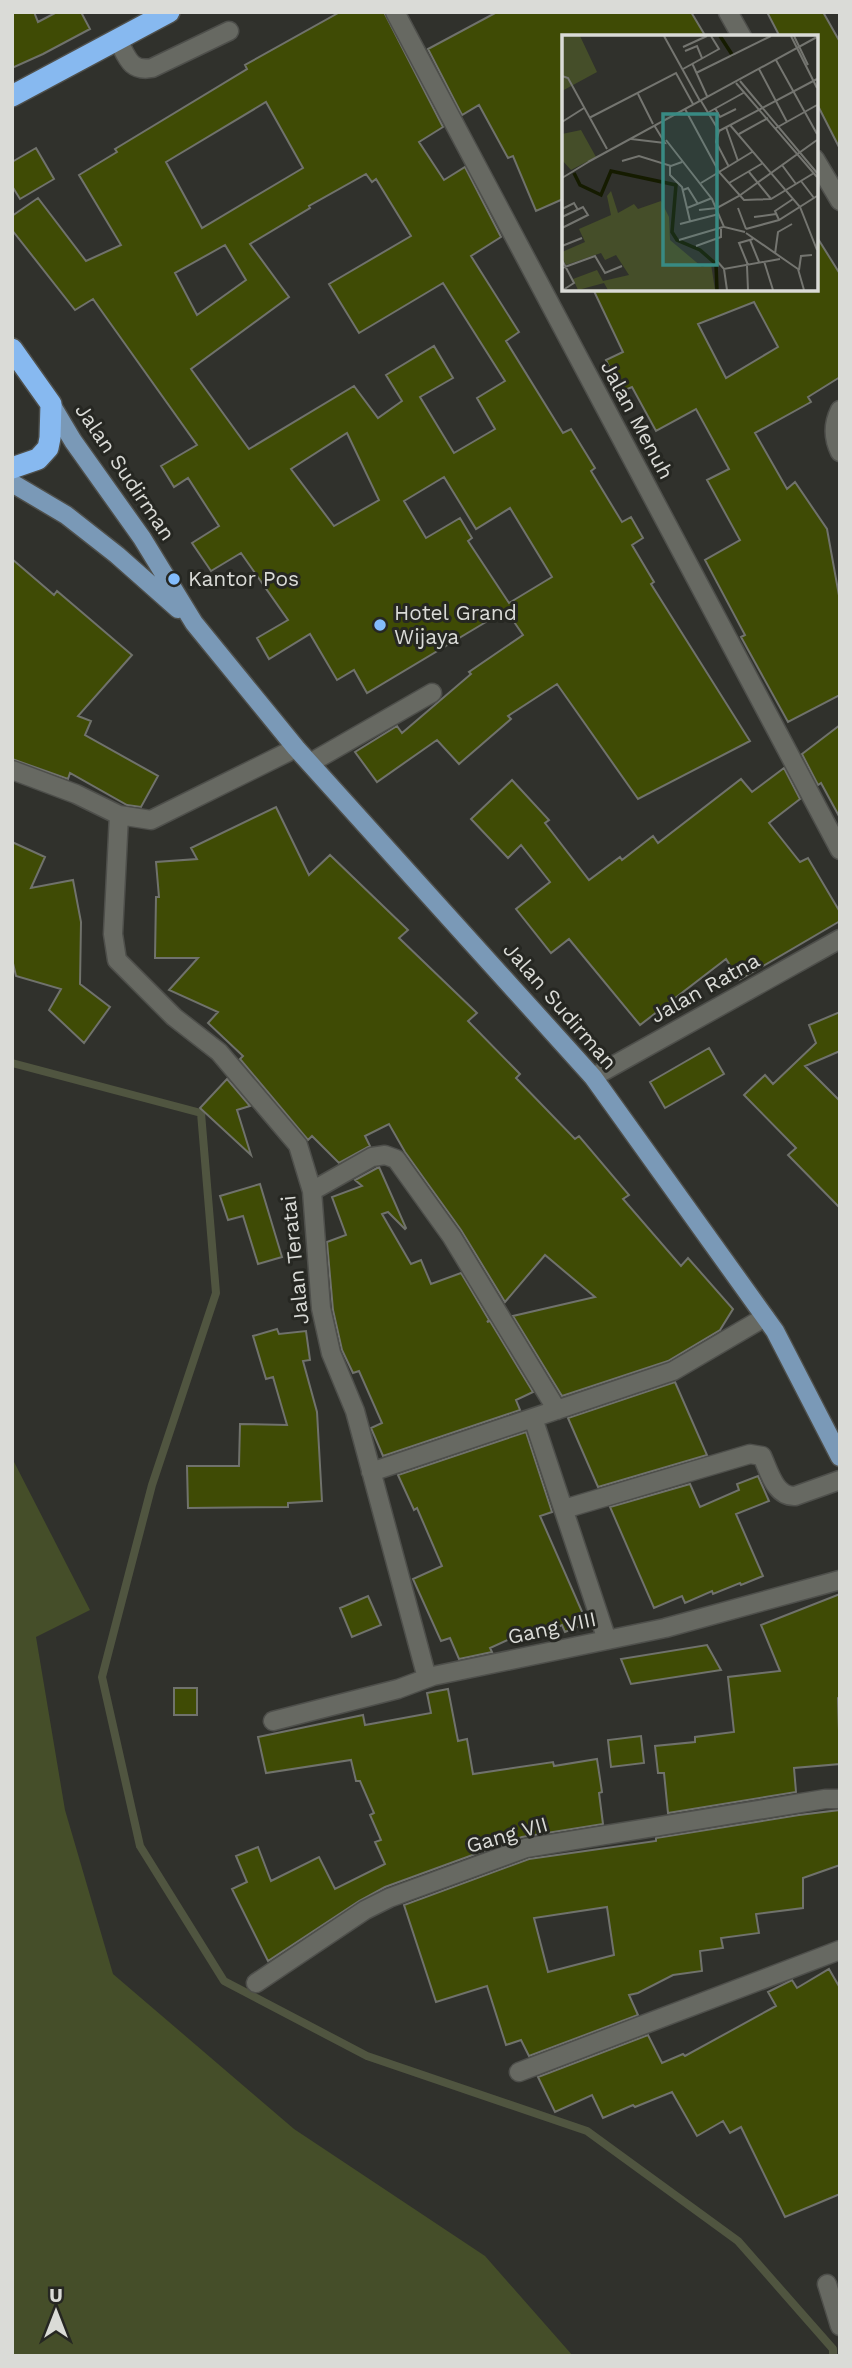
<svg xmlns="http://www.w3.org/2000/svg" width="852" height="2368" viewBox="0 0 852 2368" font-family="'Work Sans',sans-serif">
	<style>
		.green { fill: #454e29 }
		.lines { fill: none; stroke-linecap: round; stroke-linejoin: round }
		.stream { stroke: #505540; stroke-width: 8 }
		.building { fill: #3f4b05; stroke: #70726c; stroke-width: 2; fill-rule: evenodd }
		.street-casing { stroke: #4e4f4b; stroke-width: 21 }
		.primary-casing { stroke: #4e4f4b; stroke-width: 21 }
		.highway-casing { stroke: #4e4f4b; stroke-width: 24 }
		.street { stroke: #676962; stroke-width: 18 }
		.primary { stroke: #7a99b7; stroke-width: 18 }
		.highway { stroke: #87b9f0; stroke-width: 21 }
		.poi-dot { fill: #83bcfb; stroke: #262722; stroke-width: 2.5 }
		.labels { text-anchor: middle; stroke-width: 6; stroke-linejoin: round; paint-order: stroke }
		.street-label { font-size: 21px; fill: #dadbd7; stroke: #262722 }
		.poi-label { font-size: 21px; fill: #dadbd7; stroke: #262722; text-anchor: start }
		.inset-river { fill: none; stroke: #151b00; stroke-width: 3.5 }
		.inset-road { fill: none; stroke: #747570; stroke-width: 2 }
		.view { fill: #388a83; fill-opacity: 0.15; stroke: #388a83; stroke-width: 3.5 }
		.inset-edge { fill: none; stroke: #dadbd7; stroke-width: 3.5 }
	</style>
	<rect width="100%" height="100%" fill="#30312c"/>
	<path class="green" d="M12,1458L90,1610L36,1637L65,1810L113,1974L294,2129L485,2256L573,2356H12Z"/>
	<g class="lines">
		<path class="stream" d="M12,1063L201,1113L216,1293L152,1485L102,1677L140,1846L224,1981L367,2056L587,2131L738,2241L833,2349V2356"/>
	</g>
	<path class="building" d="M12,12H34L38,22L57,12H81L90,29L43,54L12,68Z
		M340,12H384L443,127L419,142L444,180L465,167L501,237L471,256L519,332L506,341L563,433L571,429L595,468L591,471L622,522L631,517L643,538L632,545L654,582L651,584L750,741L638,799L557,684L508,716L511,719L459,764L437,740L377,782L355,752L397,726L402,733L471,674L469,672L523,635L506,610L367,693L354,670L337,680L310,634L269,659L257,638L288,620L241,553L211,571L192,543L219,526L188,478L174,487L161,466L197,445L93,299L75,310L12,230V216L38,198L86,261L121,245L79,175L117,152L115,149L247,69L245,65ZM266,102L303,168L202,228L166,162ZM366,174L372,182L376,179L411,236L329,284L359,333L443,283L505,381L477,398L495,429L454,453L420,397L453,378L434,346L386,375L402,401L378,418L354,386L249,449L191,369L289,297L250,244L310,208L309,206ZM225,245L246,280L197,315L175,273ZM347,433L379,500L334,526L291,469ZM444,477L476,529L510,508L552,577L509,603L468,541L472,538L460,518L426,538L404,501Z
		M497,12H691L706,37H563V199L536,211L513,156L508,158L479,105L462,115L428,49Z
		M767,12H823L840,42V149L815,100V37H780Z
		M36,148L54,179L20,199L12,186V162Z
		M815,234L840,274V377L808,397L811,402L755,433L787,489L795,482L827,529L840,601V695L788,722L741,637L745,635L705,560L740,540L707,480L729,469L696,409L656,431L632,387L620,392L606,360L623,352L593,289H815ZM754,302L778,347L726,378L698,324Z
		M12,559L54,595L57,591L132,655L78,716L91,721L85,735L158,776L141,807L127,805L70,773L68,779L12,759Z
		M840,725V818L821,783L818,785L802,754Z
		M784,768L800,799L769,823L800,862L808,858L840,912V921L739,980L726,959L640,1025L569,939L551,953L516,909L550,882L521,845L508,858L471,819L512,780L549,820L545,823L589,880L620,857L622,860L653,836L658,843L741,779L752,792Z
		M276,807L309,875L330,855L408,930L399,938L477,1013L468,1021L520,1074L516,1078L575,1139L579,1136L629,1195L623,1199L681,1266L688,1258L733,1309L720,1330L668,1361L562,1396L513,1316L595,1297L545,1255L505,1302L461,1230L405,1152L389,1124L365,1136L370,1146L339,1163L312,1136L308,1140L240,1059L243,1056L208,1023L218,1012L169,990L198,958H155L156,897H159L156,862L197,859L191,848Z
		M12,842L45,857L31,888L73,880L81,922L80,984L110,1007L84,1043L49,1010L61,989L16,976L12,959Z
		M840,1012V1051L805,1066L840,1101V1208L788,1155L796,1148L744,1095L765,1075L773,1084L816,1043L809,1025Z
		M709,1048L724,1074L665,1108L650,1082Z
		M227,1079L250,1106L237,1110L251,1155L200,1108Z
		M379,1167L406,1228L405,1229L388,1212L382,1214L411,1264L421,1260L431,1284L461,1273L489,1320L487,1322L490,1321L533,1392L516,1400L520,1410L383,1456L371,1428L382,1423L359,1371L353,1373L342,1350L333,1310L327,1242L346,1235L332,1197L362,1186L355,1180Z
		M260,1184L282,1257L258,1264L243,1216L228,1220L220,1196Z
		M277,1329L279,1334L306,1331L310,1360L303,1361L317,1412L322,1501L288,1503V1507L188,1508L187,1466H239L240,1424L287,1425L273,1377L266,1379L253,1336Z
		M675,1382L707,1455L598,1487L568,1418Z
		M526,1432L552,1512L540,1516L587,1623L565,1632L562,1625L536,1637L532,1629L490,1648L492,1652L459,1659L450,1638L441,1641L413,1579L442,1566L417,1508L414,1510L398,1475Z
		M758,1476L769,1501L736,1514L763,1576L741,1585L740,1583L713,1594L712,1591L685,1603L682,1596L654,1608L610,1507L690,1484L700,1507L739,1490L737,1484Z
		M840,1594V1697L838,1698L840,1764L794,1768L796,1792L668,1813L664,1773H658L655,1746L695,1742V1737L734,1732L728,1677L780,1671L761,1625Z
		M368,1596L381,1625L352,1637L340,1608Z
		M707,1645L721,1670L631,1684L621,1659Z
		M174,1688H197V1715H174Z
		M448,1689L458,1741L467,1739L473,1774L553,1762L554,1766L597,1759L602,1792L599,1793L603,1824L522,1837L385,1887L359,1901L268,1961L232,1889L247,1882L236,1856L258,1847L271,1881L319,1857L335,1889L385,1864L375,1842L381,1840L370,1815L374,1813L360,1781H356L351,1760L266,1773L258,1737L363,1715L365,1725L431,1713L427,1693Z
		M641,1736L644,1763L611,1767L608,1740Z
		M840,1810V1865L803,1878V1908L756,1914L759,1933L721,1938L723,1948L700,1951L702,1971L673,1975L638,1993L629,1995L638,2015L529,2056L521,2040L506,2045L487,1986L436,2002L404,1905L529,1859L656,1841V1838L799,1815ZM607,1907L614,1955L548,1972L534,1918Z
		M829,1969L840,1988V2194L785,2217L741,2127L730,2133L723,2121L697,2136L672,2092L635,2107L633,2105L603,2118L592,2095L555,2112L538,2077L648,2035L662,2063L683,2054L685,2056L776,2006L768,1992L792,1980L797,1988Z"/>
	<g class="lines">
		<defs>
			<path id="street" d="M395,12L840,850
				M728,12L742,37
				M118,40C127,57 130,72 152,68L229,31
				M815,159L840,201
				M840,410C833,424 833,438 840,452
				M310,763L432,693
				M12,770L76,794L119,815L151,820L296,748
				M119,815L113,934L117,960L174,1017L219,1052L298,1145L312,1191L321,1308L331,1353L355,1411L427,1678
				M593,1077L840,939
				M312,1191L372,1157L385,1155L396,1159L452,1237L557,1410
				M533,1418L607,1640
				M371,1472L673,1371L765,1317
				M564,1509L750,1454L762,1456C769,1471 775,1497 795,1496L840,1480
				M273,1721L398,1689L433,1676L665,1628L840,1580
				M256,1983L365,1910L389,1898L526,1848L825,1799H840
				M519,2072L840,1950
				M827,2284L840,2326"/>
			<path id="primary" d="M51,404L73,441L142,538L194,623L296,748L593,1077L775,1331L840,1457
				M12,483L66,515L117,555L178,609"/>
			<path id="highway" d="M12,96L169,12
				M12,349L51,404L50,438L48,448L38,459L12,468"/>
		</defs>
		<use href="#street" class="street-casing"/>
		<use href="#primary" class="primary-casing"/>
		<use href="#highway" class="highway-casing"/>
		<use href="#street" class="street"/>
		<use href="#primary" class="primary"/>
		<use href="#highway" class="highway"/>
	</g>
	<g class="poi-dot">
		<circle cx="174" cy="579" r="7"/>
		<circle cx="380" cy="625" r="7"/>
	</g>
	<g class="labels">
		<g class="street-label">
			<text transform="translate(637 420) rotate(62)" y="7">Jalan Menuh</text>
			<text transform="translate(125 472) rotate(56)" y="7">Jalan Sudirman</text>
			<text transform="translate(705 988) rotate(-29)" y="7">Jalan Ratna</text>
			<text transform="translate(560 1006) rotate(49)" y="7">Jalan Sudirman</text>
			<text transform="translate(295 1260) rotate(-96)" y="7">Jalan Teratai</text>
			<text transform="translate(552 1628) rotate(-12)" y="7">Gang VIII</text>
			<text transform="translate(507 1835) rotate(-16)" y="7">Gang VII</text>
		</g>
		<g class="poi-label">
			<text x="188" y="586">Kantor Pos</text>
			<text x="394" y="620">Hotel Grand<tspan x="394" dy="24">Wijaya</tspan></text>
		</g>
	</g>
	<g transform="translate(562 35)">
		<rect width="256" height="256" fill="#30312c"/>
		<path d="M0,1H18L35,37L0,56ZM19,95L34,122L9,135L0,125V99ZM49,156L56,178L72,169L76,174L99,166L107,182L108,205L140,232L149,229L153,255H46L42,248L16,255L11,244L35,235L41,246L67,240L54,220L43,225L39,218L4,230L0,222V217L23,207L17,194L49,180L45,161Z" fill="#454e29"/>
		<path class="inset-river" d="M158,1L171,21M12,138L18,150L39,160L49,136L114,150L110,197L115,205L138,215L154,229L155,255"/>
		<path class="inset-road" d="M102,1L138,66M229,1L255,53M232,1L246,30M121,12L145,1M123,16L135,11L140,23M214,25L255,99M130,28L145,61M121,34L157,14L149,1M197,34L225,87M134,38L209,1M0,41L6,43L45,114M178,46L255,138M174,48L255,142M76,59L91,89M139,66L157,96L154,107L167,132M153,73L158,82L174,74M123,74L157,137L182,165L209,164L252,138M147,77L183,57M27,83L114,38L131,69M0,87L22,73M168,90L238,172L255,215M164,92L176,126M214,93L255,70M157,96L255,44M177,99L206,83M69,104L103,108L92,90M104,105L150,164L162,192L183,197M60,126L77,121L109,131L120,127M26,127L255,2M220,130L234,149M108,131V140L120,152L128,186M187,137L209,164M0,143L28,126M239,146L252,163M139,148L190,117M167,148L201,128M121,155L126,153L136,169M125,173L150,163M176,173L184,194M0,174L12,168L16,175M137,175L155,173L177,161L255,105M0,182L21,172L26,180L0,193M192,182L214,179M217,185L213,176L231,164M118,189L157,179M184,194L217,185L255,161M184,198L236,234L242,255M117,205L161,192M188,205L197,227M0,211L20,203M134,211L159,202V194M213,219L216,197L230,189M0,225L12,248L1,255M154,225L162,234L218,224M202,226L211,255M186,230L177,208L191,204M185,231L186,255M0,233L33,221L43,238L60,231M162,234L165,255M237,235L239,221L250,220"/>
		<path class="view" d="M101,79H155V230H101Z"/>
		<rect width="256" height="256" class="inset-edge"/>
	</g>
	<rect width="852" height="2368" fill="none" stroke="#dadbd7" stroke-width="28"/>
	<g transform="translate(56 2312)" stroke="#262722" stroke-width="5" paint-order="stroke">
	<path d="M0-5L12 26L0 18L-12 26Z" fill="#dadbd7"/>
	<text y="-10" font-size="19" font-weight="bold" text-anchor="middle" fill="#dadbd7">U</text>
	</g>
</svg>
